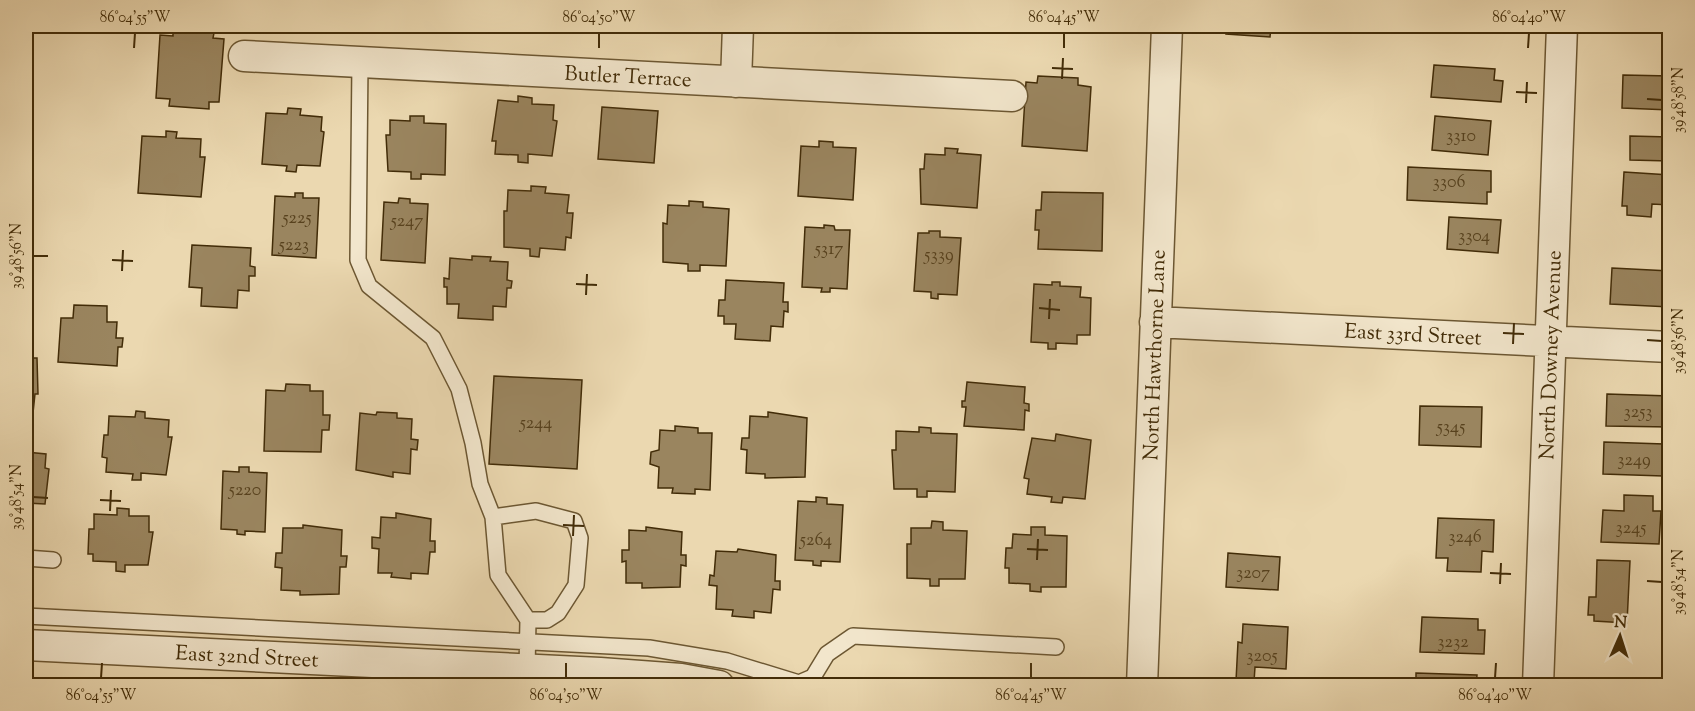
<svg xmlns="http://www.w3.org/2000/svg" width="1695" height="711" viewBox="0 0 1695 711" font-family="'Sorts Mill Goudy',serif">
	<style>
		.building { fill: #9a855f; stroke: #422c08; stroke-width: 1.5 }
		.lines { fill: none; stroke-linecap: round; stroke-linejoin: round }
		.service-casing { stroke: #6c5732; stroke-width: 18 }
		.minor-casing { stroke: #6c5732; stroke-width: 33 }
		.service { stroke: #f2e6cc; stroke-width: 15 }
		.minor { stroke: #f2e6cc; stroke-width: 30 }
		.ticks { fill: none; stroke: #422c08; stroke-width: 2 }
		.labels { text-anchor: middle; stroke-width: 4.5; stroke-linejoin: round; paint-order: stroke }
		.number-label { font-size: 18px; fill: #58421e }
		.street-label { font-size: 21px; fill: #422c08; stroke: #f2e6cc }
		.neatline { fill: none; stroke: #422c08; stroke-width: 2 }
		.ticks-label { font-size: 15px; text-anchor: middle; fill: #422c08 }
	</style>
	<rect width="100%" height="100%" fill="#ebd8b0"/>
	<filter id="stains"><feTurbulence type="fractalNoise" baseFrequency=".00333" numOctaves="4"/><feColorMatrix values="0 0 0 0 .2 0 0 0 0 .09 0 0 0 0 .02 0 0 0 .5 -.17"/></filter>
	<radialGradient id="worn" r=".72"><stop offset=".6" stop-color="#630" stop-opacity="0"/><stop offset="1" stop-color="#630" stop-opacity=".3"/></radialGradient>
	<path class="building" d="M1227,26H1271L1270,37L1226,34Z
		M173,30L214,33L213,38L224,39L219,102H209V109L169,106L170,99L156,98L160,35L173,36Z
		M1434,65L1495,69L1494,80L1503,81L1501,102L1431,97Z
		M1623,75L1670,76V110L1622,108Z
		M1038,76L1078,78V85L1091,87L1087,151L1022,146L1026,82L1037,83Z
		M518,96L532,98V104L554,105L553,120L557,121L552,156L528,154V163L518,162V155L495,154L496,141H492L498,100L518,102Z
		M602,107L658,111L654,163L598,159Z
		M288,108L301,109L300,115L322,117L321,131L324,132L320,166L297,165L296,172L286,171L287,166L262,164L266,113L287,114Z
		M410,116H424V123L446,124L445,175L421,174V179H411V172L388,171L386,135H390V120L410,121Z
		M1435,116L1491,121L1488,155L1432,150Z
		M166,131L177,132L176,138L201,139L200,157H205L201,197L138,193L142,136L166,137Z
		M1630,136L1670,137V161L1630,160Z
		M819,141L833,142V147L856,148L853,200L798,196L801,146L819,147Z
		M945,148L958,149L957,153L981,155L977,208L921,204L920,169H924L925,154L945,155Z
		M1408,167L1491,171V192H1487V204L1407,200Z
		M1624,172L1670,175V205L1652,204L1651,217L1627,215V206H1622Z
		M531,186L546,187L545,193L569,195L567,213H573L571,238L566,237L565,250L540,248L539,257L530,256V249L504,247V211H507L508,190L531,191Z
		M1042,192L1103,193L1102,251L1038,249L1039,230H1035L1036,210H1041Z
		M295,193H303V198H319L316,258L272,255L275,196L295,197Z
		M399,198L410,199V203L428,204L425,263L381,260L384,202L398,203Z
		M689,201L703,202V207L729,209L726,266L700,265V271H688V264L663,262V223L667,224L668,205L689,206Z
		M1449,217L1501,220L1498,253L1447,249Z
		M824,225L834,226L835,230H850L847,289L830,288V292H821L822,288L802,287L805,227L824,228Z
		M929,231H940V237L961,238L957,295L938,294V299L931,298V292L914,291L918,233H929Z
		M192,245L251,248L250,266L255,267V276H249V291L238,290L237,308L201,306L202,288L189,287Z
		M472,256L491,257L490,261L508,262L507,280L512,281L511,288H507L506,307L493,306V320L458,318L459,304H447V287H444V278L449,279L450,258L472,260Z
		M1612,268L1670,271V307L1610,304Z
		M726,280L784,283L783,302H788V312L784,311L783,327L771,326L770,341L735,339L736,324H724V316H718L719,300H725Z
		M1052,282H1060V286L1081,287L1080,297L1091,298L1090,335H1077V344L1056,343V349H1048V343L1031,342L1034,284L1052,285Z
		M74,305L107,306V322H117L116,338H123L122,347H118L117,366L58,362L61,318H73Z
		M26,358H37L38,394H35L33,413H26Z
		M494,376L582,380L577,469L489,464Z
		M967,382L1025,387L1024,403L1029,404V411L1025,410L1024,430L964,426L966,407H962V401H965Z
		M286,384L310,385V391H323V415H330L329,430H322L321,452L264,451L266,390L285,391Z
		M1607,394L1670,396V427L1606,426Z
		M1420,406L1482,407L1481,447L1419,445Z
		M136,411L145,412V418L169,420L168,437H172L166,475L141,473V480H132L133,474L106,472L107,458L102,457L104,435H108L109,416L135,417Z
		M377,412L397,413V418L412,419L411,439L418,440L417,450L411,449L410,474L393,472V477L356,470L360,413L376,415Z
		M768,412L807,418L805,477L765,478V474L746,473L747,450L741,449L742,438H749L750,416L768,417Z
		M675,426L698,428V433H712L710,490L695,489V494L672,493L673,488H658L659,467L650,464L651,452L659,450L660,430L675,431Z
		M919,427L931,428V433L957,434L955,492L927,491V497H917V489H894L892,450H896V431L919,432Z
		M1056,434L1091,440L1085,499L1063,497L1062,503L1051,502L1052,497L1027,494L1029,479L1024,478L1032,438L1055,441Z
		M1604,442L1664,444L1663,476L1603,474Z
		M26,452L46,454L45,468L49,469L45,504L26,503Z
		M239,467H249V472L267,473L265,532L245,531V535L237,534V530L221,529L223,471L239,472Z
		M1624,495L1653,496V511H1661L1659,544L1601,542L1603,510L1624,511Z
		M816,497L827,498V504L843,505L840,562L821,561V566L813,565V561L795,560L798,501L816,502Z
		M117,508L129,509V516H149V532H153L148,565H125V572L116,571V562L93,561V554H88L89,529H94V514L117,515Z
		M396,513L431,519L430,541H435V552H430L428,574L411,573V579L391,577L392,573H378L379,549L372,548V537L380,538L381,517L396,518Z
		M1438,518L1494,520L1493,552L1482,551L1481,572L1447,571L1448,558H1436Z
		M932,521L943,522V530L967,531L965,579H939V586H930V579L907,578V544H911V528H931Z
		M303,525L342,530L341,556H347L346,567H340L339,594L300,595V591L281,590L282,568L275,567L276,553H282L283,528H303Z
		M646,527L682,532L681,555H686V566L681,565L680,587L642,588V583H626V561L622,562V550H629V530L646,531Z
		M1031,527H1045V535L1067,536L1066,587H1041V592L1030,591V584L1009,583V568H1005L1006,548H1012L1013,534L1031,535Z
		M738,549L776,555L775,581H780V590L773,589L771,613L754,611V618L732,616L733,610L716,609L717,586L709,585L710,575L714,576L716,551L737,552Z
		M1228,553L1280,557L1278,590L1226,587Z
		M1597,560L1630,561L1627,623L1594,621V615H1588L1589,597H1596Z
		M1422,617L1478,619V630H1485L1484,654L1420,652Z
		M1243,624L1288,627L1286,669L1255,667L1254,682L1236,681L1238,642L1242,643Z
		M1416,673L1477,675L1476,686H1416Z"/>
	<g class="lines">
		<defs>
			<path id="service" d="M360,62L358,260L369,286L433,338L459,389L473,443L480,484L493,517L498,575L528,620L527,669
				M493,517L536,511L574,521L580,538L576,585L558,613L547,620H528
				M26,558L53,560
				M26,616L649,648L727,661L799,683L813,677L827,654L853,636L1056,647"/>
			<path id="minor" d="M244,56L1012,96
				M736,82L738,26
				M1155,322L1670,347
				M26,645L600,673L681,679L719,686
				M1142,686L1167,26
				M1538,686L1562,26"/>
		</defs>
		<use href="#service" class="service-casing"/>
		<use href="#minor" class="minor-casing"/>
		<use href="#service" class="service"/>
		<use href="#minor" class="minor"/>
	</g>
	<path class="ticks" d="M134,48L135,33M599,48V33M1064,48V33M1528,48L1529,33M1052,68L1073,69M1062,79L1063,58M1516,92L1537,93M1647,99L1662,100M1526,103L1527,82M33,256H48M112,260L133,261M122,271L123,250M576,284L597,285M586,295L587,274M1039,308L1060,310M1049,319L1050,299M1503,333L1524,334M1647,340L1662,341M1513,344L1514,323M33,497L48,498M100,500L121,501M110,511L111,490M563,525L584,526M573,536L574,515M1027,549L1048,550M1037,560L1038,539M1490,573L1511,574M1647,581L1662,582M1500,584L1501,563M101,678L102,663M566,678V663M1031,678V663M1495,678L1496,663"/>
	<g class="labels">
		<g class="number-label">
			<text x="1461" y="141">3310</text>
			<text x="1449" y="187">3306</text>
			<text x="297" y="223">5225</text>
			<text x="407" y="226">5247</text>
			<text x="1474" y="241">3304</text>
			<text x="294" y="250">5223</text>
			<text x="829" y="254">5317</text>
			<text x="939" y="260">5339</text>
			<text x="1638" y="417">3253</text>
			<text x="536" y="428">5244</text>
			<text x="1451" y="432">5345</text>
			<text x="1634" y="465">3249</text>
			<text x="245" y="495">5220</text>
			<text x="1631" y="533">3245</text>
			<text x="1465" y="542">3246</text>
			<text x="816" y="545">5264</text>
			<text x="1253" y="578">3207</text>
			<text x="1453" y="647">3232</text>
			<text x="1262" y="661">3205</text>
		</g>
		<g class="street-label">
			<text transform="translate(628 76) rotate(3)" y="7">Butler Terrace</text>
			<text transform="translate(1413 334) rotate(3)" y="7">East 33rd Street</text>
			<text transform="translate(1154 355) rotate(-88)" y="7">North Hawthorne Lane</text>
			<text transform="translate(1550 355) rotate(-88)" y="7">North Downey Avenue</text>
			<text transform="translate(247 656) rotate(3)" y="7">East 32nd Street</text>
		</g>
	</g>
	<rect width="1695" height="711" fill="none" stroke="#ebd8b0" stroke-width="66"/>
	<g transform="translate(1620 636) rotate(3)" stroke="#f2e6cc" stroke-width="4.5" paint-order="stroke">
	<path d="M0-4.5L10 22L0 15L-10 22Z" fill="#422c08"/>
	<text y="-9" font-size="16" font-weight="bold" text-anchor="middle" fill="#422c08">N</text>
	</g>
	<rect x="33" y="33" width="1629" height="645" class="neatline"/>
	<g class="ticks-label">
		<text x="135" y="22">86°04'55"W</text>
		<text x="599" y="22">86°04'50"W</text>
		<text x="1064" y="22">86°04'45"W</text>
		<text x="1529" y="22">86°04'40"W</text>
		<text transform="translate(1678 100) rotate(-90)" y="5">39°48'58"N</text>
		<text transform="translate(16 256) rotate(-90)" y="5">39°48'56"N</text>
		<text transform="translate(1678 341) rotate(-90)" y="5">39°48'56"N</text>
		<text transform="translate(16 497) rotate(-90)" y="5">39°48'54"N</text>
		<text transform="translate(1678 582) rotate(-90)" y="5">39°48'54"N</text>
		<text x="101" y="700">86°04'55"W</text>
		<text x="566" y="700">86°04'50"W</text>
		<text x="1031" y="700">86°04'45"W</text>
		<text x="1495" y="700">86°04'40"W</text>
	</g>
	<rect width="100%" height="100%" filter="url(#stains)"/>
	<rect width="100%" height="100%" fill="url(#worn)"/>
</svg>
